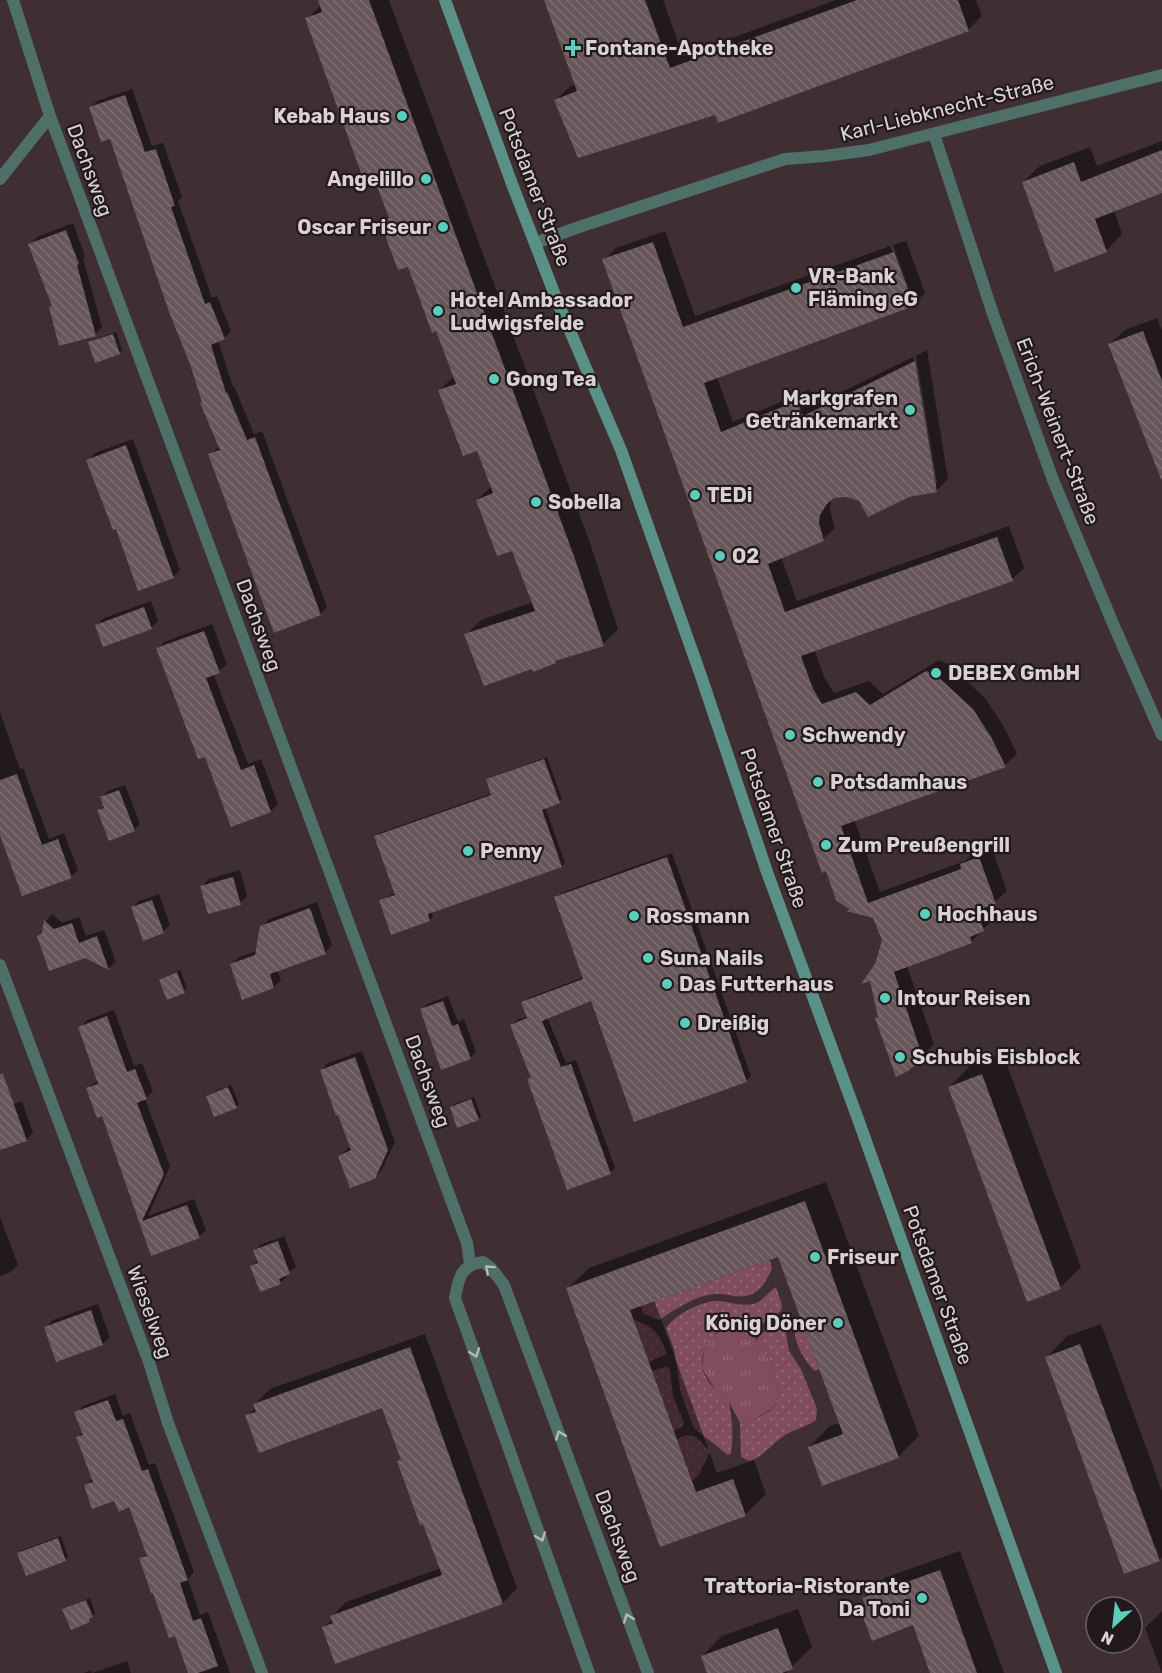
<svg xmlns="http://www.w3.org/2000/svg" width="1162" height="1673" viewBox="0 0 1162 1673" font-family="Rubik,sans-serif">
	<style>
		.grass { fill: url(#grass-dots) }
		.park { fill: url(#park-tufts) }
		.shadow { fill: #0007 }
		.building { fill: url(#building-back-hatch) }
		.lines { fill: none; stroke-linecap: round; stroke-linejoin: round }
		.street { stroke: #4e7069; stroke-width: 12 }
		.secondary { stroke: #5a9187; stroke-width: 12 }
		.oneway { stroke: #b8b8b8 }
		.poi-dot { fill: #5bcebb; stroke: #21191b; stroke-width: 2 }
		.labels { text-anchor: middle; stroke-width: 4.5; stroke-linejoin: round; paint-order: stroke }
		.poi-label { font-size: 20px; font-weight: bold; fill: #dbd0d3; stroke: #21191b; text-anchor: start }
		.street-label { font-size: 20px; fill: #dbd0d3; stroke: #21191b }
	</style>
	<defs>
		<pattern id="grass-dots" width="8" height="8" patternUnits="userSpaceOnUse" patternTransform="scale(1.5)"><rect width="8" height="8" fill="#7f4d5b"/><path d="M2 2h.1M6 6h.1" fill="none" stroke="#916672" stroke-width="1.8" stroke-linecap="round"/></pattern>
		<pattern id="park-tufts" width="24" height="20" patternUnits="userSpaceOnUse" patternTransform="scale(1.5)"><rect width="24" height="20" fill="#7f4d5b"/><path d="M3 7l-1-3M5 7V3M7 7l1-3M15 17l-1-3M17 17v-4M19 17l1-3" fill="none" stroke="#916672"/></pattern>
		<pattern id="building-back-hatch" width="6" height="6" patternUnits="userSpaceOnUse" patternTransform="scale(1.5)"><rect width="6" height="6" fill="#67565a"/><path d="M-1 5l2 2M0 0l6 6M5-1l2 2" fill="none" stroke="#7c6d71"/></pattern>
	</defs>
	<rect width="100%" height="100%" fill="#3f2f33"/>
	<path class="grass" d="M770,1260L772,1269C763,1287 756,1299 734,1296C727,1295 721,1293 715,1294C694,1296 676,1309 659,1320L644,1314L640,1306Z
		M776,1287L782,1305L781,1311L754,1330C747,1327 738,1325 730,1326C713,1330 698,1352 703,1370C707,1384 719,1393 729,1402C732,1420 734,1435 731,1453L728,1455L694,1428L681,1394L674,1349L666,1328C674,1315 701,1302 715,1301C727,1300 740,1307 753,1304C763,1302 768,1292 776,1287Z
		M633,1319C656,1329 659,1332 667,1354L649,1362Z
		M801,1319L819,1369L815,1371C804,1362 785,1329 801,1319Z
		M781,1321L785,1327L789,1351L801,1369L817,1409L816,1420C806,1427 795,1429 785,1435C772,1443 764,1457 749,1461L741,1457L740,1423L751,1421L770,1411L777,1402L779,1393L770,1361L756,1341C762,1331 772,1326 781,1321Z
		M667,1366L670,1370L673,1396L684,1423L682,1427L674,1431L652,1371Z
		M687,1435L696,1437L710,1451L699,1475L692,1481L677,1439Z"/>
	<path class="park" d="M729,1326H738L754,1330L756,1341L770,1361L779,1393L777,1402L770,1410L751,1421L740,1423L729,1402L716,1391L702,1368L704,1351L707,1344L713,1336Z"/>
	<path class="shadow" d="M319,0H389L590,543L618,629L603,644L559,658L555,662L466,635L481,620L533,602L513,549L477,500L492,486L478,449L440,390L454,376L437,329L408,265L382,222L389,215L307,19L321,5Z
		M545,0H663L683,56L836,0H976L982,16L968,30L715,113L556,100L569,87L576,84Z
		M132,89L152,146L163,143L182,197L178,201L212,298L217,296L231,331L224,338L218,340L233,387L234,386L254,434L262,431L327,607L320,614L210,455L220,446L111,137L90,108L97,101Z
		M1162,141V192L1114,210L1122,234L1106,251L1023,182L1040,166L1090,147L1097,166Z
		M73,223L85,256L83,258L102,327L95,335L53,305L30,244L37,237Z
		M665,231L695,316L890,246L910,301H913L893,245L906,241L925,293L913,305L717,377L733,422L809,390L815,405L913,357L934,483H937L916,356L927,350L948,479L936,491L860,499L848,496H835L831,501L830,510L835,528L823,539L781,557L797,601L1009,526L1024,568L1012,579L814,649L824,677L834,693L869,681L883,694L939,660L949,665L985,698L1003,725L1017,754L1005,765L854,819L880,892L965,861L974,852L991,846L1007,891L991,905L995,918L971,942L907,966L934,1044L922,1056L876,1018L879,1016L876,965L883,940L875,916L849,910L851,909L604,260L616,248Z
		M1157,318L1162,330V479L1110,344L1125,330Z
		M116,332L122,350L119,353L90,343L93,340Z
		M133,439L180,570L173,577L117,527L88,460L95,453Z
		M151,601L158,621L151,628L97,625L104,618Z
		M212,624L227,664L214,675L248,764L261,759L278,804L271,811L206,755L157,649L164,642Z
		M0,712L20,769L23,768L49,839L64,833L78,870L71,877L0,830Z
		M547,757L562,799L559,802L545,807L565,863L562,866L431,911L433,916L430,920L392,933L381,901L384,898L396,893L376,836L379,833L493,793L488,780L491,777Z
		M125,785L140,824L134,830L99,811L105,805L102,798L108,791Z
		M672,853L751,1076L746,1081L592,999L547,1017L566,1063L576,1060L615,1168L610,1173L529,1080L532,1076L512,1025L517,1020L528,1016L523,1003L528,998L584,977L556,898L561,893Z
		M240,870L247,896L240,903L202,886L209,879Z
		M159,894L170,925L163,932L132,908L139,901Z
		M317,902L332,945L325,953L277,970L281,980L274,987L231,965L239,957L257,951L262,927L269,919Z
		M52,914L62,923L79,917L86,936L104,930L116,962L109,968L38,936L44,930L46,921Z
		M180,970L187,988L184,991L164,978Z
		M448,996L458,1022L464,1019L476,1052L470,1058L422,1010L427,1004Z
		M114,1010L134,1066L142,1063L153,1091L145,1099L170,1166L148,1216L194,1199L206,1230L199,1237L152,1254L103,1115L87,1089L98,1080L80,1028L87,1020Z
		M362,1051L395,1142L381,1171L374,1178L340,1156L347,1149L352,1147L321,1070L328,1063Z
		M1003,1054L1081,1267L1060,1288L949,1087L970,1066Z
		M231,1085L239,1104L236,1107L208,1096L211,1093Z
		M474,1097L481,1116L478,1119L451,1107L454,1104Z
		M22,1101L33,1133L26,1140L0,1149V1109Z
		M826,1182L919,1436L898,1457L809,1447L830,1426L840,1423L779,1255L654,1300L717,1473L754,1460L766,1494L745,1515L661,1545L568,1288L589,1268Z
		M0,1217L18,1265L11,1272L0,1276Z
		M284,1236L296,1267L286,1274L287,1277L280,1283L252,1267L258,1260L254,1251L260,1245Z
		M98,1304L110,1337L103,1344L46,1328L53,1320Z
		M1101,1324L1162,1491V1557L1159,1560L1047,1357L1067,1336Z
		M425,1334L517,1588L503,1603L336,1662L323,1628L333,1618L332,1616L346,1602L441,1568L399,1461L402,1458L383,1406L247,1416L256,1407L255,1404L270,1389Z
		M115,1394L123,1416L130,1413L149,1465L155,1463L194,1572L188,1579L200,1615L208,1612L230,1673H190L176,1634L141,1559L147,1553L130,1505L86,1486L93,1478L78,1438L83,1432L76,1413L83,1406Z
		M61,1536L68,1557L65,1560L19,1553L22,1550Z
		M960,1551L1004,1673H932L914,1623L862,1610L867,1605L864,1598L884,1578Z
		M90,1598L95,1613L89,1621L64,1610L67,1607Z
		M798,1609L812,1647L792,1667L786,1670L787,1673H708L702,1656L722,1636Z
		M1162,1611V1673L1145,1628Z
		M127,1661L131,1673H84L91,1670L92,1673Z"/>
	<path class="building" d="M318,0H369L575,559L604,646L555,661L556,663L533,672L532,669L484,686L464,634L535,611L512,551L497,556L476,500L493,493L477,451L463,456L438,390L456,384L436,331L432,333L408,267L398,270L380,222L389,218L374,178L364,181L305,18L322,12Z
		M544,0H645L670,68L857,0H958L969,31L718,123L715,115L578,158L554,100L577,91Z
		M125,95L145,152L156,149L175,206L171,207L205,304L210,302L225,339L211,345L226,393L227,392L247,440L255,437L321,615L274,633L208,454L220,450L200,403L202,402L190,364L169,312L110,139L101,142L89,107Z
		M1162,150V193L1095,219L1107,252L1055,272L1022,182L1074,162L1081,182Z
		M66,230L79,264L77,265L96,336L59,346L49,307L52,306L28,244Z
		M653,242L683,327L894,252L914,306L704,383L721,432L797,401L803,416L915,361L937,492L909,497L868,517L859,501L847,497L834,498L827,504L820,515L819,523L824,541L768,564L785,612L997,537L1013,581L801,656L813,689L822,704L856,692L870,705L926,671L937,676L973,709L991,737L1006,767L841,826L868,903L961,869L960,864L979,857L996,904L977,910L984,931L970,937L972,943L894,972L923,1058L908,1071L896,1077L875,1018L878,1017L870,981L861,984L875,964L882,940L873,918L846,911L850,910L836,900L826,871L822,873L602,259Z
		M1143,331L1162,381V479H1161L1108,344Z
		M113,334L120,354L95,363L88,342Z
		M126,445L174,578L138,591L116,529L113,530L86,460Z
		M144,607L152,629L103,647L95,625Z
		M204,631L220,673L206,678L241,770L254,765L271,812L231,827L205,757L198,759L156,648Z
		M544,759L560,803L542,810L562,867L428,914L430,921L391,935L379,900L395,895L374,836L491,795L486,779Z
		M17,774L42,845L58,839L72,878L22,896L0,835V780Z
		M119,790L135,831L109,841L97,810L104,808L100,797Z
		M667,857L747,1082L634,1122L591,1001L542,1021L561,1067L571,1064L611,1174L567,1190L527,1079L531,1078L510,1025L527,1018L521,1002L583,979L554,897Z
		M233,877L241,905L208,914L200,886Z
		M152,900L164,933L143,941L131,907Z
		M310,908L326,954L270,974L274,988L242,1000L230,964L255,955L260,926Z
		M44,920L54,929L72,923L79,943L97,936L109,970L85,958L49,971L37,936L42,933Z
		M177,972L185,993L167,1000L159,980Z
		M443,1001L452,1026L458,1024L471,1059L441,1070L420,1009Z
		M107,1016L127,1072L135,1069L147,1099L137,1103L164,1174L142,1221L187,1205L200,1238L151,1256L102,1116L97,1118L86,1088L98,1084L78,1027Z
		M355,1057L388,1150L375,1179L350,1188L338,1156L351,1150L338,1115L336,1116L320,1070Z
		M0,1074H3L27,1141L0,1150Z
		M982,1074L1061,1289L1027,1302L948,1087Z
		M228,1087L237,1108L214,1117L206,1096Z
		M471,1099L479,1120L457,1128L450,1107Z
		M805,1201L899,1458L822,1486L808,1447L843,1434L778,1257L630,1310L696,1492L733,1479L746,1516L660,1547L566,1288Z
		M278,1241L290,1274L279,1279L281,1284L260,1292L250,1266L258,1263L253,1250Z
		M91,1310L103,1345L56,1362L44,1327Z
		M1080,1344L1160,1561L1124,1574L1045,1357Z
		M410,1347L503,1604L335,1664L322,1627L333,1623L330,1616L442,1575L423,1524L420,1525L397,1461L401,1460L382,1408L259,1453L245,1415L256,1412L253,1404Z
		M108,1400L116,1421L123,1419L142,1471L148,1469L188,1580L180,1583L193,1621L201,1618L218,1666L198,1673H188L175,1636L169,1638L153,1593H151L139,1558L147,1556L129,1507L119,1512L114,1501L92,1509L84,1485L93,1482L76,1437L83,1435L74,1412Z
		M58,1538L66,1561L26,1576L17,1553Z
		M940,1570L947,1589L977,1673H930L913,1625L872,1641L860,1609L866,1606L862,1598Z
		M86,1600L93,1617L89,1619L90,1622L71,1630L62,1609Z
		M778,1628L793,1669L782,1673H707L701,1656Z"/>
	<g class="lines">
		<path class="street" d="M13,0L50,116L467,1243L470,1263
			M934,134L993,314L1053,480L1114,626L1162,735
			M0,179L50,116
			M535,243L579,227L785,159L825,156L869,150L1162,75
			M0,965L149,1362L168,1423L262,1673
			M589,1673L455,1298C459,1278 460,1265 483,1262L491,1268L504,1285L648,1673"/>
		<path class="secondary" d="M445,0L512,184L558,303L621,450L701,676L767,872L858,1119L1056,1673"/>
	</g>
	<defs><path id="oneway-chevron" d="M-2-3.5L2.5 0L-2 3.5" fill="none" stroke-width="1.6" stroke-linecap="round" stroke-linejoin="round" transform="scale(1.5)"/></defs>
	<g class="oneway">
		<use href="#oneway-chevron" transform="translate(489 1269) rotate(-138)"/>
		<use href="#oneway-chevron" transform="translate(475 1353) rotate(70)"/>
		<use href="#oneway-chevron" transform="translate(560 1435) rotate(-110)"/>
		<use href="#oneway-chevron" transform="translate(541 1537) rotate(70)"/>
		<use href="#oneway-chevron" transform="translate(628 1618) rotate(-110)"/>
	</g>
	<g class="poi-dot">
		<path d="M570 39h6v6h6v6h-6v6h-6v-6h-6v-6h6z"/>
		<circle cx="402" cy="116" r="6"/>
		<circle cx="426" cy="179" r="6"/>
		<circle cx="443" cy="227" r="6"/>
		<circle cx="796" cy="288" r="6"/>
		<circle cx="438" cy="311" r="6"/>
		<circle cx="494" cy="379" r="6"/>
		<circle cx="910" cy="410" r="6"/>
		<circle cx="695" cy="495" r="6"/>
		<circle cx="536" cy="502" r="6"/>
		<circle cx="720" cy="556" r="6"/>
		<circle cx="936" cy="673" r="6"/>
		<circle cx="790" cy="735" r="6"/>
		<circle cx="818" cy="782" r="6"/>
		<circle cx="826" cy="845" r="6"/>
		<circle cx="468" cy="851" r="6"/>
		<circle cx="925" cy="914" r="6"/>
		<circle cx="634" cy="916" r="6"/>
		<circle cx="648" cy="958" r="6"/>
		<circle cx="667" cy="984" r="6"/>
		<circle cx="885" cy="998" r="6"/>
		<circle cx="685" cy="1023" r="6"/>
		<circle cx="900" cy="1057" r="6"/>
		<circle cx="815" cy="1257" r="6"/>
		<circle cx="838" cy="1323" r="6"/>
		<circle cx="922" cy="1598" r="6"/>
	</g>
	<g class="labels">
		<g class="poi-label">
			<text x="585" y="55">Fontane-Apotheke</text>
			<text x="390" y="123" text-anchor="end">Kebab Haus</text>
			<text x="414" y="186" text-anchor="end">Angelillo</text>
			<text x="431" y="234" text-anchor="end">Oscar Friseur</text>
			<text x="808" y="283">VR-Bank<tspan x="808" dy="23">Fläming eG</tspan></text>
			<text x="450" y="307">Hotel Ambassador<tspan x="450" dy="23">Ludwigsfelde</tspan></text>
			<text x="506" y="386">Gong Tea</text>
			<text x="898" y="405" text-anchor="end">Markgrafen<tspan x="898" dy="23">Getränkemarkt</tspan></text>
			<text x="707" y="502">TEDi</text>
			<text x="548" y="509">Sobella</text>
			<text x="732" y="563">O2</text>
			<text x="948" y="680">DEBEX GmbH</text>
			<text x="802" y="742">Schwendy</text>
			<text x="830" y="789">Potsdamhaus</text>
			<text x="838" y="852">Zum Preußengrill</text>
			<text x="480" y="858">Penny</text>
			<text x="937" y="921">Hochhaus</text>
			<text x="646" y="923">Rossmann</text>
			<text x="660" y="965">Suna Nails</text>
			<text x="679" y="991">Das Futterhaus</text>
			<text x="897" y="1005">Intour Reisen</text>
			<text x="697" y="1030">Dreißig</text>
			<text x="912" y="1064">Schubis Eisblock</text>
			<text x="827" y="1264">Friseur</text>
			<text x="826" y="1330" text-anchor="end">König Döner</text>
			<text x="910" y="1593" text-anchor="end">Trattoria-Ristorante<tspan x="910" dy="23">Da Toni</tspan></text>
		</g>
		<g class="street-label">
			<text transform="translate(947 108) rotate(-14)" y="7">Karl-Liebknecht-Straße</text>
			<text transform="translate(90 170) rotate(70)" y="7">Dachsweg</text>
			<text transform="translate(535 187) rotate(69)" y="7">Potsdamer Straße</text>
			<text transform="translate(1058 431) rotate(69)" y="7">Erich-Weinert-Straße</text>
			<text transform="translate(259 625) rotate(70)" y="7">Dachsweg</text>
			<text transform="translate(774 828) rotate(71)" y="7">Potsdamer Straße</text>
			<text transform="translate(428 1081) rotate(70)" y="7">Dachsweg</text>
			<text transform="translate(938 1285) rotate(70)" y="7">Potsdamer Straße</text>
			<text transform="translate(150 1312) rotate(70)" y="7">Wieselweg</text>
			<text transform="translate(618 1536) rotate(70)" y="7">Dachsweg</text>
		</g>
	</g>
	<g transform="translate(1114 1625) rotate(207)"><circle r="28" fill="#21191b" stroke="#6b6265" stroke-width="1.5"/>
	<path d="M0-4.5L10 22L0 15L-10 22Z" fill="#5bcebb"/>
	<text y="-9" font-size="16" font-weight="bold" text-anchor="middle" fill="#dbd0d3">N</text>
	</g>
</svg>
